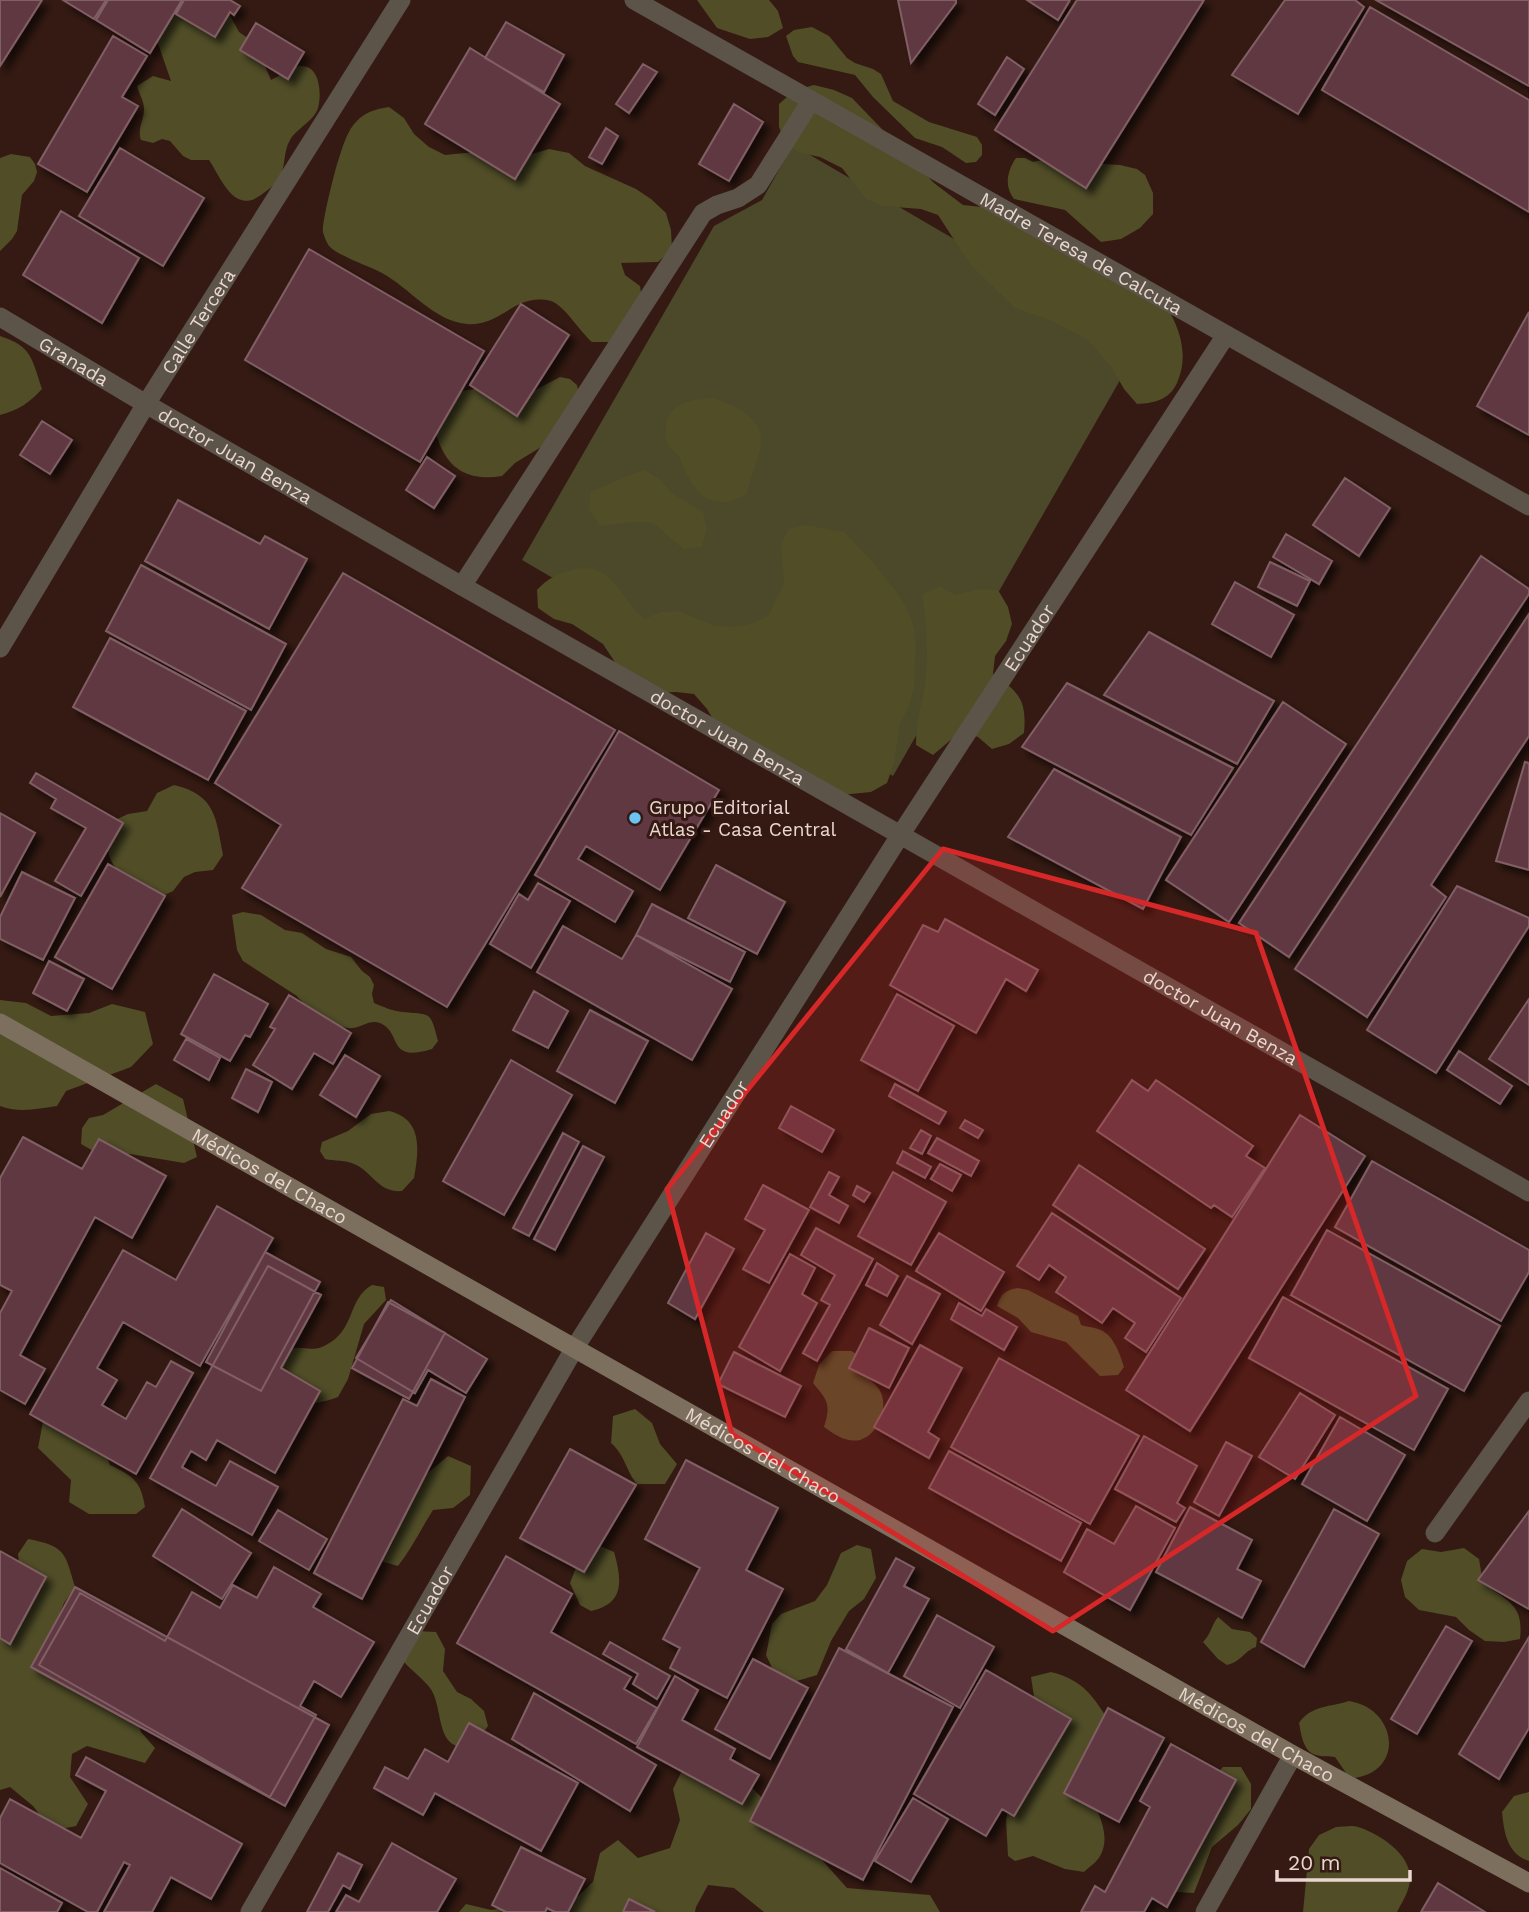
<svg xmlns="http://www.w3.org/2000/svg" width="1529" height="1912" viewBox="0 0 1529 1912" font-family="'Work Sans',sans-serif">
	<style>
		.green { fill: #4b492a }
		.forest { fill: #504d27 }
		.building { fill: #613942; stroke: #805e65; stroke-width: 2; filter: url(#shadow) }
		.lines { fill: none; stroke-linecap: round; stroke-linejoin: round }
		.service { stroke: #5c5349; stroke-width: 19 }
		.minor { stroke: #5c5349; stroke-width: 19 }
		.secondary { stroke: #7c6f5e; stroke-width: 19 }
		.marked { fill: #d62828; fill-opacity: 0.2; stroke: #d62828; stroke-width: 5; stroke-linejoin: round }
		.poi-dot { fill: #6bc3f2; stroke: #341a12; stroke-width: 2.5 }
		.labels { text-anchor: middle; stroke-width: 6; stroke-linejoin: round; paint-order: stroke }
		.street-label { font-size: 19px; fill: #e9d7d0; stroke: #341a12 }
		.poi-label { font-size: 19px; fill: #e9d7d0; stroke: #341a12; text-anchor: start }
	</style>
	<defs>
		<filter id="shadow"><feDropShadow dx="6" dy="6" stdDeviation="3.5" flood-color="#0009"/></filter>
	</defs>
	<rect width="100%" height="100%" fill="#341a12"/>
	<path class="green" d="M793,145L1139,347L893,776L522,560L714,226L762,200Z"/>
	<path class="forest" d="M147,0H212L226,8L239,32L255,43L271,80C280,76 289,68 300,66C320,64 322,94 318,108C314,121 296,129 290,140C283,152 286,165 280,177C276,184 268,190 261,195C234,215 221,178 209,160H191L183,156L170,141L162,139L153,143L141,140C137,128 144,121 144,109C144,101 139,94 137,86L153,76L171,81L146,9Z
		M697,0H769L778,11L783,28L768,37L750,39L717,28Z
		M812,27L829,36L847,58L855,63L873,69L881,74L893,101L929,122L977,137L982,145V155L976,162L966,163L942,147L915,138L873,97L855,75L798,62L793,56L786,36L794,30Z
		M814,85L834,90L852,98L934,183L963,205L1000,209L1146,278C1170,307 1194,345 1177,383C1169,400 1155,403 1137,404L1124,389L1112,368L1088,340L1052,321L1015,308L987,281L970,264L938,215L921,209L882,206L866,199L842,168L820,157L801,153L786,145L779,127V104L795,90Z
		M389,107L404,118L414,134L429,147L445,155L514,148L532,154L549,149L569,153L585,166L636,189L651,199L666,213L671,230L672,249L658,262L621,263L625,275L640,286L643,306L610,342H592C580,332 564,305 551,301C514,292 502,327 467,324C433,321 410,288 382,273C369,266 339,256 330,247C327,244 324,236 323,232C321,225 336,165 340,155C349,126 358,111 389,107Z
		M11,154L30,157L35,164L37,172L34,181L22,195L17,231L12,239L0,251V158Z
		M1016,158H1025L1033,162L1042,160L1120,165L1137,169L1145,175L1153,193V214L1140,228L1121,239L1101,242L1065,210L1014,199C1004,187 1007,171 1016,158Z
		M0,336C32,346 32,359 42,389C29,403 19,410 0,415Z
		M560,377L570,379L577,385L579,394L546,444L515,463L502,476C478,480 456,475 444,453C440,446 435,435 436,426C438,416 450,402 456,392L474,389L520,398Z
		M713,398C734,405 765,417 761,445C759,459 750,478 747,494C719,510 700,502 686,473C684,468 682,463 680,458C676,452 668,447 666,441C665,438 666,434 666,430C665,403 691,399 713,398Z
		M645,470L660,480L672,493L703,512L707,529L702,547L683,549L653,523L636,522L600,526L589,510L591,491C610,485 626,475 645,470Z
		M806,525L844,532L872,561L896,591L906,607L914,627L916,646L914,687L909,706L900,724L894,763L887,783L871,792L831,796L717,726L707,709L694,694L676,692L657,693L624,676L603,644L572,624L554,619L538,608L537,590C549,577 559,573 576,569C612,562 620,598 644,619L661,612L679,611L713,625L730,627L751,624L768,616L784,583L781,545L788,529Z
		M940,586L955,595L980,589L998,590L1008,607L1012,624L1006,641L995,656L993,674C1019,692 1027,700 1024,733L1009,744L992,749L978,737L960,732L933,755L916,745C916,725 920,709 924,690C929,662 927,623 922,595Z
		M174,785C216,795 216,818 223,855L213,870L195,872L184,877L173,891L156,899C124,879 97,864 111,822L128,814L147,811L157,793Z
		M243,912L261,915L285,930L302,933L326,949L351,957L362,971L370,977L374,985L372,994L374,1003C384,1007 392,1011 403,1012C431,1015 430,1010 438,1041L432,1049C386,1063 403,1033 380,1023C370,1019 362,1027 353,1028C338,1030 305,1008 297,996L243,961L237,950L232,915Z
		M0,1000L26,1003L51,1016L89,1013L112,1004L145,1012L153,1044L131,1067L66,1091L57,1106C39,1109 17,1113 0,1106Z
		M156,1084L183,1099L197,1157L184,1163L130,1154L115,1159L95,1152L81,1144L82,1128L89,1118L103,1115Z
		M389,1111C423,1119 419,1150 414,1178L402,1191C378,1193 373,1172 354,1164C346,1160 334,1161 325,1159L320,1151L322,1142L348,1131L371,1114Z
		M372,1285L384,1287L386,1300L364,1324L348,1379L338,1397C312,1406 305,1405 281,1394L278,1354C285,1351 293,1347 300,1348C311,1348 315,1351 326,1345C356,1330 347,1299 372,1285Z
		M1018,1288L1028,1290L1078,1316L1081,1325C1086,1327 1093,1327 1098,1329C1113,1333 1120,1354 1124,1367L1118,1375L1100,1376L1066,1342L1031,1332L1018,1318L997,1306C1001,1294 1005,1290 1018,1288Z
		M832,1351H851L867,1360V1377C871,1381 876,1385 879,1389C890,1406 879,1434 860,1440C846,1443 834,1434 824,1427C831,1404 828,1401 813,1383L819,1365Z
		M635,1409L652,1423L660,1444L677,1464L665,1484H637C626,1471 625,1455 611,1443L613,1416Z
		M45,1411L103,1444L110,1465C133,1476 141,1481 145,1507L136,1514H89L69,1502L71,1480L38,1448Z
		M448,1456L471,1466L470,1495L453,1508L433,1510C421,1529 412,1548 398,1566L366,1557L398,1498Z
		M28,1539C65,1546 65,1552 75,1587L64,1603L53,1630L135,1712L141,1732L155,1748L145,1763L87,1746L72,1754L70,1777L88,1804L76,1826L52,1831L33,1806L10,1787L0,1790V1627L21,1580L18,1554Z
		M590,1545L600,1546L614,1552C622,1580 625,1604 591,1611L580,1605L570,1583L582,1552Z
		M857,1545L871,1549L876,1578L864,1599L849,1611L831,1641L817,1675L797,1681L774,1672L766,1655L772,1624L781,1614L815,1601L827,1585L841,1553Z
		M1464,1548L1479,1559L1483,1583C1508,1602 1524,1604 1520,1639L1504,1642L1485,1641L1469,1630L1456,1617L1419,1610L1405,1597L1401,1580L1407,1561L1422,1549L1441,1552Z
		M1218,1617L1232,1629L1250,1632L1257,1638L1256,1647C1244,1651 1241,1662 1227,1665L1218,1659L1203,1642C1211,1634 1211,1626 1218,1617Z
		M416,1631L436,1632L445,1649L443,1671L457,1692L471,1699L484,1711L488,1726L473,1746C435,1754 444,1713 432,1691C427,1682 412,1671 404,1662Z
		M1051,1672C1083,1680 1092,1695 1109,1721L1085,1786C1095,1806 1113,1834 1100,1856C1097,1862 1089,1867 1084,1872L1065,1869L1033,1856L1015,1861L1008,1856L1006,1820L1035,1703L1031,1677Z
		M1349,1701C1396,1708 1406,1770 1355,1778L1346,1773L1335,1757C1329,1756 1322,1757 1316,1755C1303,1752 1301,1733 1299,1723C1311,1705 1331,1707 1349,1701Z
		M691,1752L727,1761L761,1797L790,1840L822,1860L847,1888L930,1895L940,1912H764L734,1888L708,1885L696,1907L695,1912H459L466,1904L491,1910L577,1897L593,1882L600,1853L618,1840L638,1858L670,1848L680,1820L673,1789Z
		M1223,1767H1241L1251,1784V1809L1238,1825L1212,1847L1194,1893L1177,1892L1170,1879L1209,1781Z
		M1529,1792V1861C1507,1854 1504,1832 1502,1812L1514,1796Z
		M1336,1827C1343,1827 1352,1825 1358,1827C1381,1834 1417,1858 1409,1886C1407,1895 1401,1904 1397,1912H1303L1309,1849L1319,1835Z"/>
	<path class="building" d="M0,0H42L0,66Z
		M63,0H106L94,19Z
		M108,0H182L150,53L96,20Z
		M184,0H230L240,6L234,15L230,12L215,37L176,14Z
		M898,0H956V3L911,63Z
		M1027,0H1070L1058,20Z
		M1077,0H1204L1086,188L995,130Z
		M1285,0H1355L1364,7L1298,114L1232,75Z
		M1376,0H1529V86Z
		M1370,7L1529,100V212L1322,90Z
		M506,22L564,55L544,92L485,58Z
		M256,23L304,52L288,79L240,50Z
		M113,36L147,56L122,97L138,106L87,192L38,164Z
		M470,48L560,104L515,179L425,124Z
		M1007,57L1024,69L995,115L978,104Z
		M643,64L657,72L629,113L616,104Z
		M734,104L763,122L729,181L699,164Z
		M606,128L618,136L602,164L589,157Z
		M120,148L204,198L163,266L79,216Z
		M61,211L139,258L102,323L23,275Z
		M309,249L484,351L420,462L245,360Z
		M521,304L569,335L517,416L470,385Z
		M1529,312V435L1477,406Z
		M42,421L72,440L50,474L20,455Z
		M427,457L455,476L434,508L406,490Z
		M1345,478L1390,508L1359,556L1313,525Z
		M178,500L260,544L265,536L307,559L269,629L145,561Z
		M1286,534L1332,561L1319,584L1273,557Z
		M1481,556L1529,589V594L1289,957L1239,923Z
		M1270,562L1310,581L1297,606L1258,587Z
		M141,565L286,644L251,710L106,631Z
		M343,573L615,730L447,1007L242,888L281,825L215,783Z
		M1235,582L1294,615L1271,657L1212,624Z
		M1529,614V736L1431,885L1446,897L1367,1017L1295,969Z
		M1149,632L1274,701L1237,764L1104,695Z
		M110,638L246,711L208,780L73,707Z
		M1067,683L1233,768L1191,835L1022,747Z
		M1283,702L1346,744L1229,922L1166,880Z
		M619,731L719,790L660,890L586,846L578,859L633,891L615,922L535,875Z
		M1525,762L1529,763V870L1496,861Z
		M1054,769L1181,837L1143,909L1008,837Z
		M36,773L123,823L81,896L55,881L86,828L51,808L56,799L30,783Z
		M0,813L35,833L0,897Z
		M108,864L165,896L112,989L55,957Z
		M716,865L785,902L757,954L688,918Z
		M22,872L75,898L43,960L0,939V917Z
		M538,883L570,901L531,968L490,944L519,894L528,900Z
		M1457,886L1529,918V926L1436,1073L1367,1030Z
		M652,904L745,952L730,982L636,935Z
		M945,919L1038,970L1026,991L1006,979L976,1033L890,985L923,925L938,932Z
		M563,926L622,959L636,935L732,989L692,1060L537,972Z
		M49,961L84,979L67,1011L33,993Z
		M214,974L268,1004L250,1037L245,1035L230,1061L181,1034Z
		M534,991L568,1011L548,1048L513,1030Z
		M897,994L954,1026L918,1091L861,1060Z
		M289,995L351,1033L333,1064L314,1053L292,1089L253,1065L275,1029L270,1027Z
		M1529,999V1085L1489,1059Z
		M590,1010L648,1041L615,1103L557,1071Z
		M186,1039L220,1058L209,1080L174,1060Z
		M1459,1051L1512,1086L1500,1104L1447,1070Z
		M345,1055L380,1076L356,1117L320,1095Z
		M511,1060L572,1095L504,1215L443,1181Z
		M246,1069L272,1082L258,1112L232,1098Z
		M1132,1080L1148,1091L1156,1080L1253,1146L1246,1156L1265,1168L1232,1217L1214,1205L1211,1208L1097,1131Z
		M895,1084L946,1112L939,1124L889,1096Z
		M791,1106L834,1130L822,1152L779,1128Z
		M1300,1115L1365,1156L1190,1431L1126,1390Z
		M965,1120L983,1130L978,1138L960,1128Z
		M921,1130L931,1136L922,1154L910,1148Z
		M563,1133L579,1142L529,1236L513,1228Z
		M23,1137L82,1169L99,1139L166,1176L132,1238L95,1217L20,1355L45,1369L25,1404L0,1390V1313L12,1291L0,1285V1178Z
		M937,1138L979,1161L971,1176L928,1153Z
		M583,1146L604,1157L555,1250L534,1239Z
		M903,1151L931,1167L925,1178L897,1163Z
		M1372,1161L1529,1250V1272L1501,1321L1335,1227Z
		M940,1164L961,1175L952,1191L931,1179Z
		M1079,1165L1205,1249L1178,1289L1053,1205Z
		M829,1172L839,1177L829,1195L848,1206L839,1223L810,1207Z
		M893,1172L946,1202L911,1265L858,1236Z
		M763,1185L809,1210L769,1283L743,1269L765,1230L745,1219Z
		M857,1186L870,1193L864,1202L853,1195Z
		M217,1206L273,1238L200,1366L123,1322L97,1368L117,1380L102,1405L126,1419L147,1382L156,1387L171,1361L193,1373L136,1474L30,1414L123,1250L176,1280Z
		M1052,1213L1181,1298L1146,1352L1125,1338L1135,1323L1113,1308L1102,1323L1056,1292L1066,1277L1049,1265L1039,1280L1017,1266Z
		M816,1228L873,1259L817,1361L803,1353L830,1305L821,1300L835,1275L801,1255Z
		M1327,1230L1500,1326L1464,1391L1291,1295Z
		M706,1233L734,1249L695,1319L668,1303Z
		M939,1233L1004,1272L981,1311L916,1271Z
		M265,1252L320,1282L261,1391L206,1362Z
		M790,1254L815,1268L802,1294L817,1303L780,1371L739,1347Z
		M877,1263L898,1276L887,1296L866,1285Z
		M268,1266L321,1295L281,1368L320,1391L275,1473L217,1440L206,1460L191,1451L182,1467L216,1486L230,1461L278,1487L252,1535L150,1478Z
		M907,1276L940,1294L912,1344L880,1325Z
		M1283,1297L1448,1389L1414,1450L1249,1358Z
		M391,1300L487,1359L466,1393L428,1370L415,1393L356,1358Z
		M388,1302L445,1333L409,1399L352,1368Z
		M959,1303L982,1316L986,1309L1017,1327L1004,1350L951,1319Z
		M869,1328L909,1348L889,1388L849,1368Z
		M920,1345L962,1368L928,1432L939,1439L929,1458L874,1427Z
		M734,1352L801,1386L785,1417L718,1384Z
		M999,1358L1139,1436L1090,1524L951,1447Z
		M431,1379L465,1397L362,1599L314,1573L403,1399L417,1406Z
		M1300,1393L1335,1415L1295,1479L1259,1457Z
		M1340,1417L1405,1455L1367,1521L1302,1484Z
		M1144,1436L1197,1466L1177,1503L1185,1508L1176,1522L1115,1489Z
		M1226,1442L1252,1456L1219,1516L1194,1502Z
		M570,1449L636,1485L584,1572L520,1538Z
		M949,1451L1081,1523L1061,1561L929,1488Z
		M686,1460L778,1508L746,1570L783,1589L727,1698L670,1668L680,1648L663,1639L700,1568L645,1539Z
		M1136,1506L1175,1528L1130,1610L1064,1572L1087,1529L1114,1544Z
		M1190,1507L1252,1540L1237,1569L1261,1581L1242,1618L1156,1572Z
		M182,1509L251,1553L222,1599L153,1556Z
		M1334,1509L1379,1534L1304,1667L1261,1642Z
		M278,1510L327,1539L309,1570L259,1541Z
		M1529,1511V1609L1478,1580Z
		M0,1551L46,1577L10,1644L0,1638Z
		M506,1556L572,1594L551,1632L631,1677L624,1689L657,1708L636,1744L457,1643Z
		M896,1558L914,1568L904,1586L929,1599L888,1673L846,1649Z
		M274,1567L321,1594L313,1607L374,1642L341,1697L314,1681L300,1706L316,1715L270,1797L39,1665L80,1593L165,1641L192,1592L220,1608L233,1585L257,1598Z
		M75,1587L329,1725L285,1806L31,1667Z
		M937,1615L994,1647L960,1708L904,1676Z
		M1446,1626L1472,1641L1417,1734L1391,1719Z
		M1529,1637V1728L1499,1779L1459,1754Z
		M610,1642L670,1676L657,1699L633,1684L638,1674L603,1654Z
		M839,1648L953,1707L863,1880L750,1821Z
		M753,1659L808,1688L770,1759L715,1729Z
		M986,1670L1071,1719L1014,1816L1002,1809L986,1836L914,1794Z
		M675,1676L698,1690L682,1720L735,1749L730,1759L759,1775L742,1804L637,1747Z
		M534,1693L656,1765L630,1811L512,1739Z
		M1108,1708L1164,1738L1119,1822L1064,1793Z
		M469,1723L578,1783L541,1851L435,1793L423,1815L374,1788L385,1767L408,1779L425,1749L448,1762Z
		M1171,1744L1236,1780L1167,1907L1152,1898L1144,1912H1081L1095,1886L1105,1892L1150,1807L1140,1801Z
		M86,1757L242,1844L211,1899L171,1877L152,1912H104L130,1865L124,1862L97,1912H88L0,1863V1818L10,1799L81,1838L106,1791L76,1775Z
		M913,1798L948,1819L911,1882L875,1861Z
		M392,1843L456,1879L437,1912H336L346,1895L359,1902Z
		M521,1847L585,1879L568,1912H555L547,1908L545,1912H506L492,1905Z
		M338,1853L362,1865L350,1889L343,1885L328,1912H307Z
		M0,1868L62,1903L57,1912H0Z
		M1438,1883L1485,1912H1421Z
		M629,1899L655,1912H623Z"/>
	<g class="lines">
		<path class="service" d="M462,586L703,213L717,205L738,198L758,185L811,101"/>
		<g class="minor">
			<path id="s1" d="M634,0L1529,506"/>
			<path id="s2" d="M0,317L146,404L462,586L1529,1192"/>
			<path id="s3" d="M0,648L146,404L401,0"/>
			<path d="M1435,1533L1529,1401"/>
			<path id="s4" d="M250,1912L574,1349L901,834L1226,335"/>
			<path d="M1205,1912L1293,1755"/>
		</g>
		<path class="secondary" id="s5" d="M0,1023L1293,1755L1529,1883"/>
	</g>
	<path class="marked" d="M943,849L1256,933L1416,1396L1053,1631L732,1434L667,1189Z"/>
	<circle class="poi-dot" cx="635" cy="818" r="7"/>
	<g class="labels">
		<g class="street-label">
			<text dy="7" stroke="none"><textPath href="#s1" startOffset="514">Madre Teresa de Calcuta</textPath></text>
			<text dy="7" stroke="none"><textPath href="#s3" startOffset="382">Calle Tercera</textPath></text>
			<text dy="7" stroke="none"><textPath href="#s2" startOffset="86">Granada</textPath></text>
			<text dy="7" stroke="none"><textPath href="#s2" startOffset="273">doctor Juan Benza</textPath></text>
			<text dy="7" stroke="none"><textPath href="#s4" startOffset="1494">Ecuador</textPath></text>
			<text dy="7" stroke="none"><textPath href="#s2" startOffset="840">doctor Juan Benza</textPath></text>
			<text dy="7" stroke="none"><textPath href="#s2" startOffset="1407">doctor Juan Benza</textPath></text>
			<text dy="7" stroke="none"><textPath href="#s4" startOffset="928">Ecuador</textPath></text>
			<text dy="7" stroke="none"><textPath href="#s5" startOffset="310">Médicos del Chaco</textPath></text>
			<text dy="7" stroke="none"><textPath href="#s5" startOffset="877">Médicos del Chaco</textPath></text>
			<text dy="7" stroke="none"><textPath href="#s4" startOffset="360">Ecuador</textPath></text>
			<text dy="7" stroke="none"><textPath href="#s5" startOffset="1444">Médicos del Chaco</textPath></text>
		</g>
		<g class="poi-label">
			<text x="649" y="814">Grupo Editorial<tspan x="649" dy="22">Atlas - Casa Central</tspan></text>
		</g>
	</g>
	<path d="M1277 1870v10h133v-10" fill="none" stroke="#e9d7d0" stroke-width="3.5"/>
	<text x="1288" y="1870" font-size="21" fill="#e9d7d0" stroke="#341a12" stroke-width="5" paint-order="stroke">20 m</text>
</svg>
